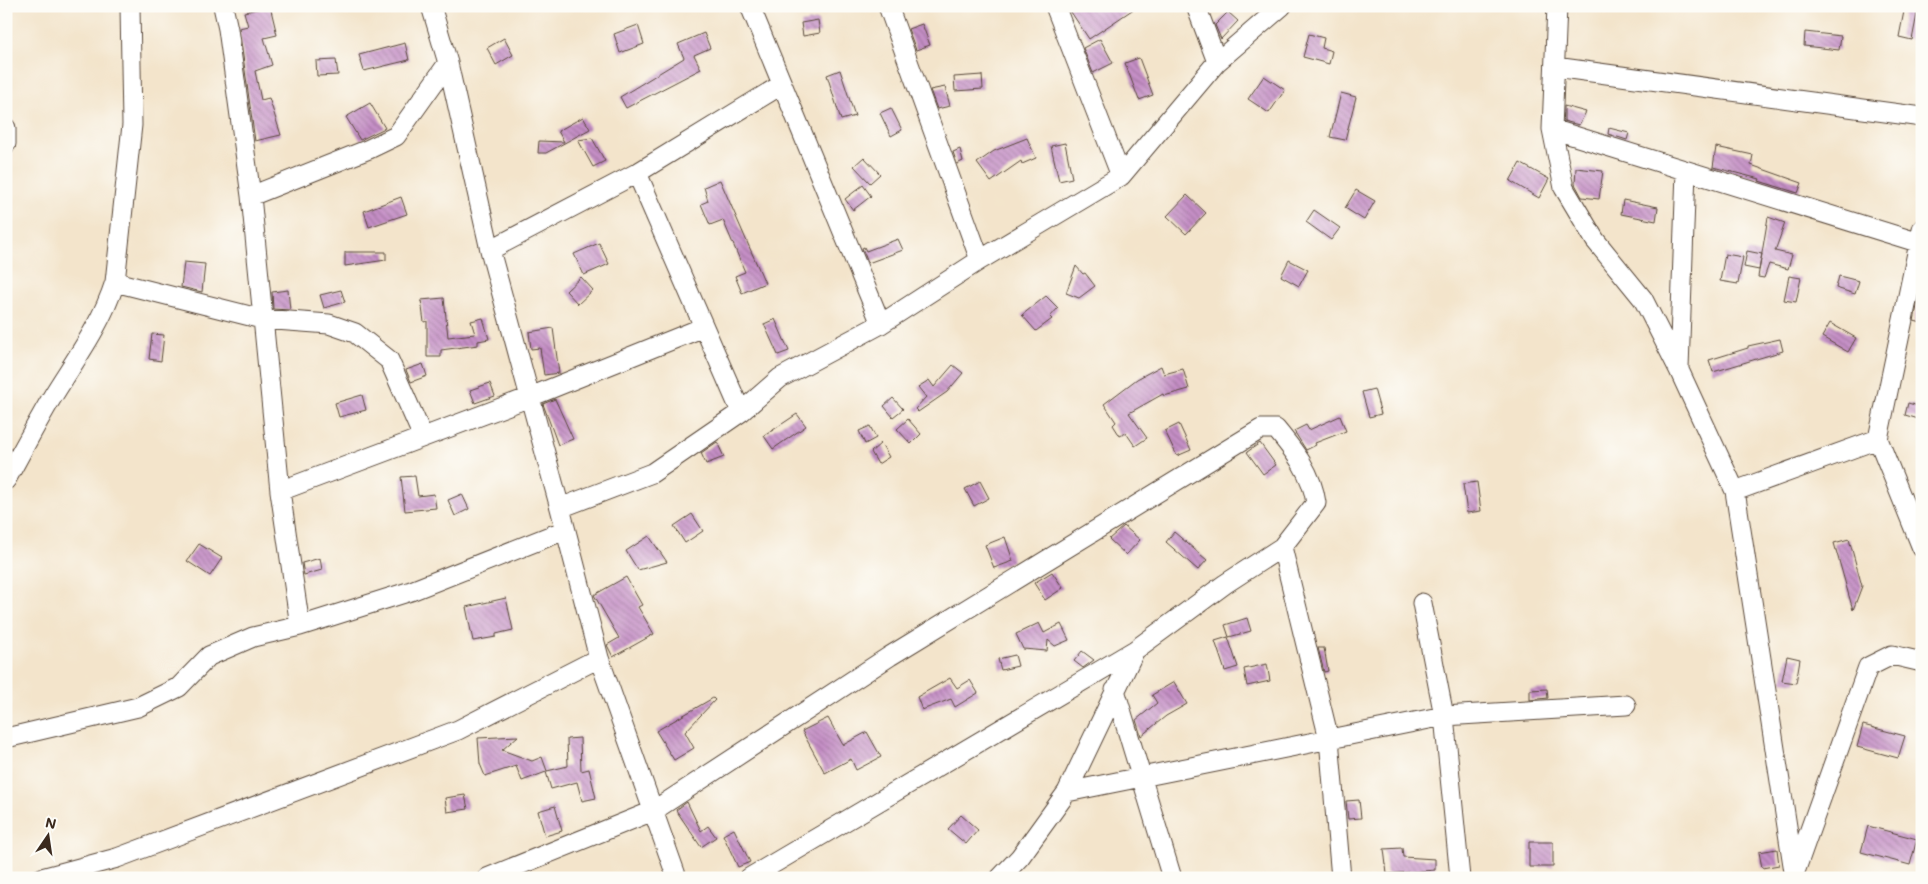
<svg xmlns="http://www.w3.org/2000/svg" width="1928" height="884" viewBox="0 0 1928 884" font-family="Mali,sans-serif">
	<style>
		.building { fill: url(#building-back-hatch) }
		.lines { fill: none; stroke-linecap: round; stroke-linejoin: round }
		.minor-casing { stroke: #574638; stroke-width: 21 }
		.minor { stroke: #fff; stroke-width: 19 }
	</style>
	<defs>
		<pattern id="building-back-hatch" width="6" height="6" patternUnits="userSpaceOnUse" patternTransform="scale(1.25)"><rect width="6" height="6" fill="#c58fc6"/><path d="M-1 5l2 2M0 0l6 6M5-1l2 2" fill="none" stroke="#a175a0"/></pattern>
	</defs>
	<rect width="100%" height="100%" fill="#fdfcf7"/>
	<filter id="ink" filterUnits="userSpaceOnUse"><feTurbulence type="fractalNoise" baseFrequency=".02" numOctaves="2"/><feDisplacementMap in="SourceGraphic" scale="10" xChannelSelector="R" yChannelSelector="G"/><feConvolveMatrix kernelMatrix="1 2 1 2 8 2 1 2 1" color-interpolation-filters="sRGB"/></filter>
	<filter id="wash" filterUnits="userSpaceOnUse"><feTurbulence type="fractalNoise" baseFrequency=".0096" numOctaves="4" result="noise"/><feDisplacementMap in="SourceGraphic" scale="20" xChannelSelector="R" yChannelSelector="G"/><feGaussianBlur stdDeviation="1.12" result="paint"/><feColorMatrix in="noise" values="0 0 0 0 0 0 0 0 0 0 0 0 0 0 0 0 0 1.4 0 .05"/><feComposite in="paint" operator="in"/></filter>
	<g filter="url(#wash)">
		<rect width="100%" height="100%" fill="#f3e4cb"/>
		<g id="blocks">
			<path class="building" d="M270,6L277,35L264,38L272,65L255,71L261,100L269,98L281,135L255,141L239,28L248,26L244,12Z
				M1067,6H1138L1089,39Z
				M1905,6L1918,9L1912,40L1899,37Z
				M1228,12L1238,21L1221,39L1215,25Z
				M818,20L820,33L803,36L801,23Z
				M922,24L930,45L916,50L908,29Z
				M638,25L644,44L620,53L614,34Z
				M1805,32L1841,36L1839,50L1804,46Z
				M704,33L710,48L694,55L701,69L626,108L620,97L684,58L678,44Z
				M1309,34L1324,38L1322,48L1332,51L1329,64L1303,57Z
				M504,38L513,55L496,65L487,48Z
				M1100,39L1113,63L1093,73L1083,48Z
				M405,43L409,60L364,71L359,55Z
				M1139,58L1153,95L1139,100L1125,63Z
				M336,60L338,75L317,76L316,61Z
				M840,70L855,116L841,120L827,75Z
				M982,75L983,89L955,91L954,77Z
				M1264,76L1285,90L1269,113L1248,99Z
				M945,87L950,106L937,109L930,90Z
				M1341,93L1356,97L1345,140L1330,137Z
				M370,103L385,128L360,140L346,117Z
				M1564,106L1586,112L1579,125L1564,121Z
				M891,108L902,130L891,136L880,113Z
				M583,117L590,129L546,153H538L539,141L564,142L558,131Z
				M1609,128L1629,133L1627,140L1608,134Z
				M592,138L605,161L593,167L578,140Z
				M1027,138L1036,158L1022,164L1021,161L991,182L977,163L994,151Z
				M1065,143L1072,178L1059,181L1051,146Z
				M1716,147L1753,155L1751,165L1802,183L1798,193L1759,181L1760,179L1713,167Z
				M960,149L963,161L957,164L953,152Z
				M864,157L880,174L870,183L854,166Z
				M1520,163L1549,179L1539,198L1510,181Z
				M1576,168L1603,171L1599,199L1582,197L1575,184Z
				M720,180L765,283L742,293L735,276L745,272L723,220L710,225L701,204L708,201L704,187Z
				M863,185L871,196L853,210L845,199Z
				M1356,190L1375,201L1364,220L1345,208Z
				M1187,195L1206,213L1186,234L1167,216Z
				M401,197L407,214L369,227L364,211Z
				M1623,200L1658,207L1656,221L1621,214Z
				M1314,210L1340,228L1331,240L1306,222Z
				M1768,217L1785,223L1775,251L1792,255L1788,269L1769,264L1764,278L1758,277Z
				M898,239L903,250L868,263L862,248L864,247L866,251Z
				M599,243L609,264L584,275L574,254Z
				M1747,251L1762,254L1759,270L1744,267Z
				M345,252H386V260L345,266Z
				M1725,254L1743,257L1738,284L1720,281Z
				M1289,260L1308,270L1299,286L1281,276Z
				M184,262L205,264L202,292L181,287Z
				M1076,266L1083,274L1085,273L1095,286L1079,298L1066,293Z
				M1789,276L1801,278L1796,302L1784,300Z
				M1839,276L1859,281L1855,294L1836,288Z
				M581,277L593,290L578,304L566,291Z
				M288,290L290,310L273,309L272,292Z
				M341,290L345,302L324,308L320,295Z
				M1046,296L1058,308L1050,317L1052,319L1036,331L1022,315Z
				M1919,296L1922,297V323L1914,321Z
				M444,298L448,337L475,334L471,321L483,318L489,339L478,341V345L441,350V357H427V321L424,322L421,300Z
				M775,319L789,351L778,355L764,324Z
				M1830,323L1856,338L1848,352L1822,337Z
				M553,328L559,373L544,375L540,348L531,349L529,332Z
				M152,334L164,335L161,361L149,359Z
				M1780,339L1783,351L1713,372L1709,360L1748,348V346Z
				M423,364L427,376L411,382L406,370Z
				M953,365L963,373L947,392L918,412L915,409L926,397L918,387L929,380L934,387Z
				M1161,366L1164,374L1183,369L1189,389L1164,396L1163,394L1129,413L1147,438L1135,446L1126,433L1120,436L1113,425L1116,422L1104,404L1137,379Z
				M490,383L495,396L475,403L470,390Z
				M1374,389L1381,414L1369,417L1362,392Z
				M362,395L366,410L339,417L335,403Z
				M893,398L903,409L893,417L884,406Z
				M555,399L573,439L558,445L543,404Z
				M1908,403L1922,407V420L1905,415Z
				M797,414L806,426L773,449L764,436Z
				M1340,416L1346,431L1315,443L1316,445L1306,450L1294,431L1306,425L1309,430Z
				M908,419L921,434L911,444L897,429Z
				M1179,424L1191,450L1177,456L1165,431Z
				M870,426L876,438L865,444L859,431Z
				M717,442L724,457L706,464L701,453Z
				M881,443L889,457L878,464L871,452Z
				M1260,443L1276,465L1263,474L1247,452Z
				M415,476L418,496L434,494L436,508L405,511L401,477Z
				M980,481L989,498L974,506L965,489Z
				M1477,482L1481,511L1467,513L1463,484Z
				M462,494L469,509L455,516L448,500Z
				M692,514L703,531L685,543L674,526Z
				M1124,526L1140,540L1126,555L1109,539Z
				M1174,532L1207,560L1198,570L1166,542Z
				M649,536L667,562L638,570L626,551Z
				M1005,537L1013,561L994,568L985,545Z
				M1849,539L1862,586L1853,610L1834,543Z
				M199,544L222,558L210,576L187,561Z
				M320,558L322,570L304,575L302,563Z
				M1052,572L1063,588L1045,600L1034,583Z
				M626,577L642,605L638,607L654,634L613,657L607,645L619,638L594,595Z
				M506,598L513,630L496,634V637L473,641L466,607Z
				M1247,618L1251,631L1229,637L1225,625Z
				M1039,623L1044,633L1061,624L1069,640L1055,646L1048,640L1047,651L1023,649L1016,634Z
				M1228,637L1238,667L1225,671L1215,641Z
				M1318,648H1324L1328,671L1324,672Z
				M1082,651L1094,660L1083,668L1074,661Z
				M1015,655L1018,666L1001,670L998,659Z
				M1787,656L1800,659L1796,683L1782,681Z
				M1267,664L1270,681L1247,686L1244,669Z
				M950,678L957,688L970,680L978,693L955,707L951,699L922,710L917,697Z
				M1174,682L1187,704L1166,716L1141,736L1136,720L1157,703L1152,695Z
				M1547,689L1548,698L1530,700V690Z
				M713,698L715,700L685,732L694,748L674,760L656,731Z
				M828,718L843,745L867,732L881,757L856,770L851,759L825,773L802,731Z
				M1863,725L1905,736L1898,758L1857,747Z
				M518,736L502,750L532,761L542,757L547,771L568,766L567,739L580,738L581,771L589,769L596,798L582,801L577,782L551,789L546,772L522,781L516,766L485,776L480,764L478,738Z
				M465,795L468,809L447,812L445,798Z
				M1359,800L1361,818L1348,819L1346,801Z
				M687,802L701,831L708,826L716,837L701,847L676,810Z
				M555,806L562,831L545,836L538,811Z
				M961,815L978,830L966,844L948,829Z
				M1868,826L1917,839L1910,865L1861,852Z
				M734,829L750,862L738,867L723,835Z
				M1529,842H1553V867H1529Z
				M1402,848L1403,857L1435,859V870L1387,874L1384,849Z
				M1777,849L1779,865L1762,868L1759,852Z"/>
		</g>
	</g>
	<g filter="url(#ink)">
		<use href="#blocks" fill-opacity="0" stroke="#574638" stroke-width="1"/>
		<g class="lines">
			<defs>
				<path id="minor" d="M223,6L228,29L251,196L280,491L300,626
					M431,6L448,63L490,250L560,508L599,658L677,878
					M750,6L881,324
					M888,6L980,260
					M1055,6L1121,176
					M1196,6L1217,62
					M1557,6L1552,129L1564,188L1595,240L1643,299L1679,370L1735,491L1795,878
					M1555,67L1922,117
					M6,128V144
					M1552,129L1920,243
					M637,173L741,412
					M251,196L369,149L396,136L448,63
					M490,250L637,173L781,85
					M115,282L262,319L329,324L355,333L389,360L423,437
					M1679,368L1686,171
					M1878,439L1922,229
					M6,480C21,453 35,426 51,399C74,361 101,326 115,282L132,125L130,6
					M280,491L530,397L704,327
					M1735,491L1878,439L1922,548
					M560,508L652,473L741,412L780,378L881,324L980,260L1121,176L1217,62L1282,6
					M1282,547L1329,739L1341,878
					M1422,603L1444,716L1460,878
					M1115,690L1172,878
					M6,738L138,707L179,687L209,656L253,637L300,626L411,591L565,530
					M1067,792L1444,716L1626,705
					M1796,869L1868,667L1892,655L1922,662
					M42,878L117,858L458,730L599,658
					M487,878L653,811L890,656L1261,429H1276C1295,452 1312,473 1316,503L1282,547L1225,584L1135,650L749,878
					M1000,878L1020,857L1067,792L1135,650"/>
			</defs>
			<use href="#minor" class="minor-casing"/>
			<use href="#minor" class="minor"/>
		</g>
	</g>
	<rect width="1928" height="884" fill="none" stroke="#fdfcf7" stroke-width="25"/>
	<g transform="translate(48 836) rotate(13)" stroke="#fdfcf7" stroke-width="4" paint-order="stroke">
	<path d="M0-4L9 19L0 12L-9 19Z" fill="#3b2a1e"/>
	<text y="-8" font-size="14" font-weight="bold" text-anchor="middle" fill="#3b2a1e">N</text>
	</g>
</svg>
